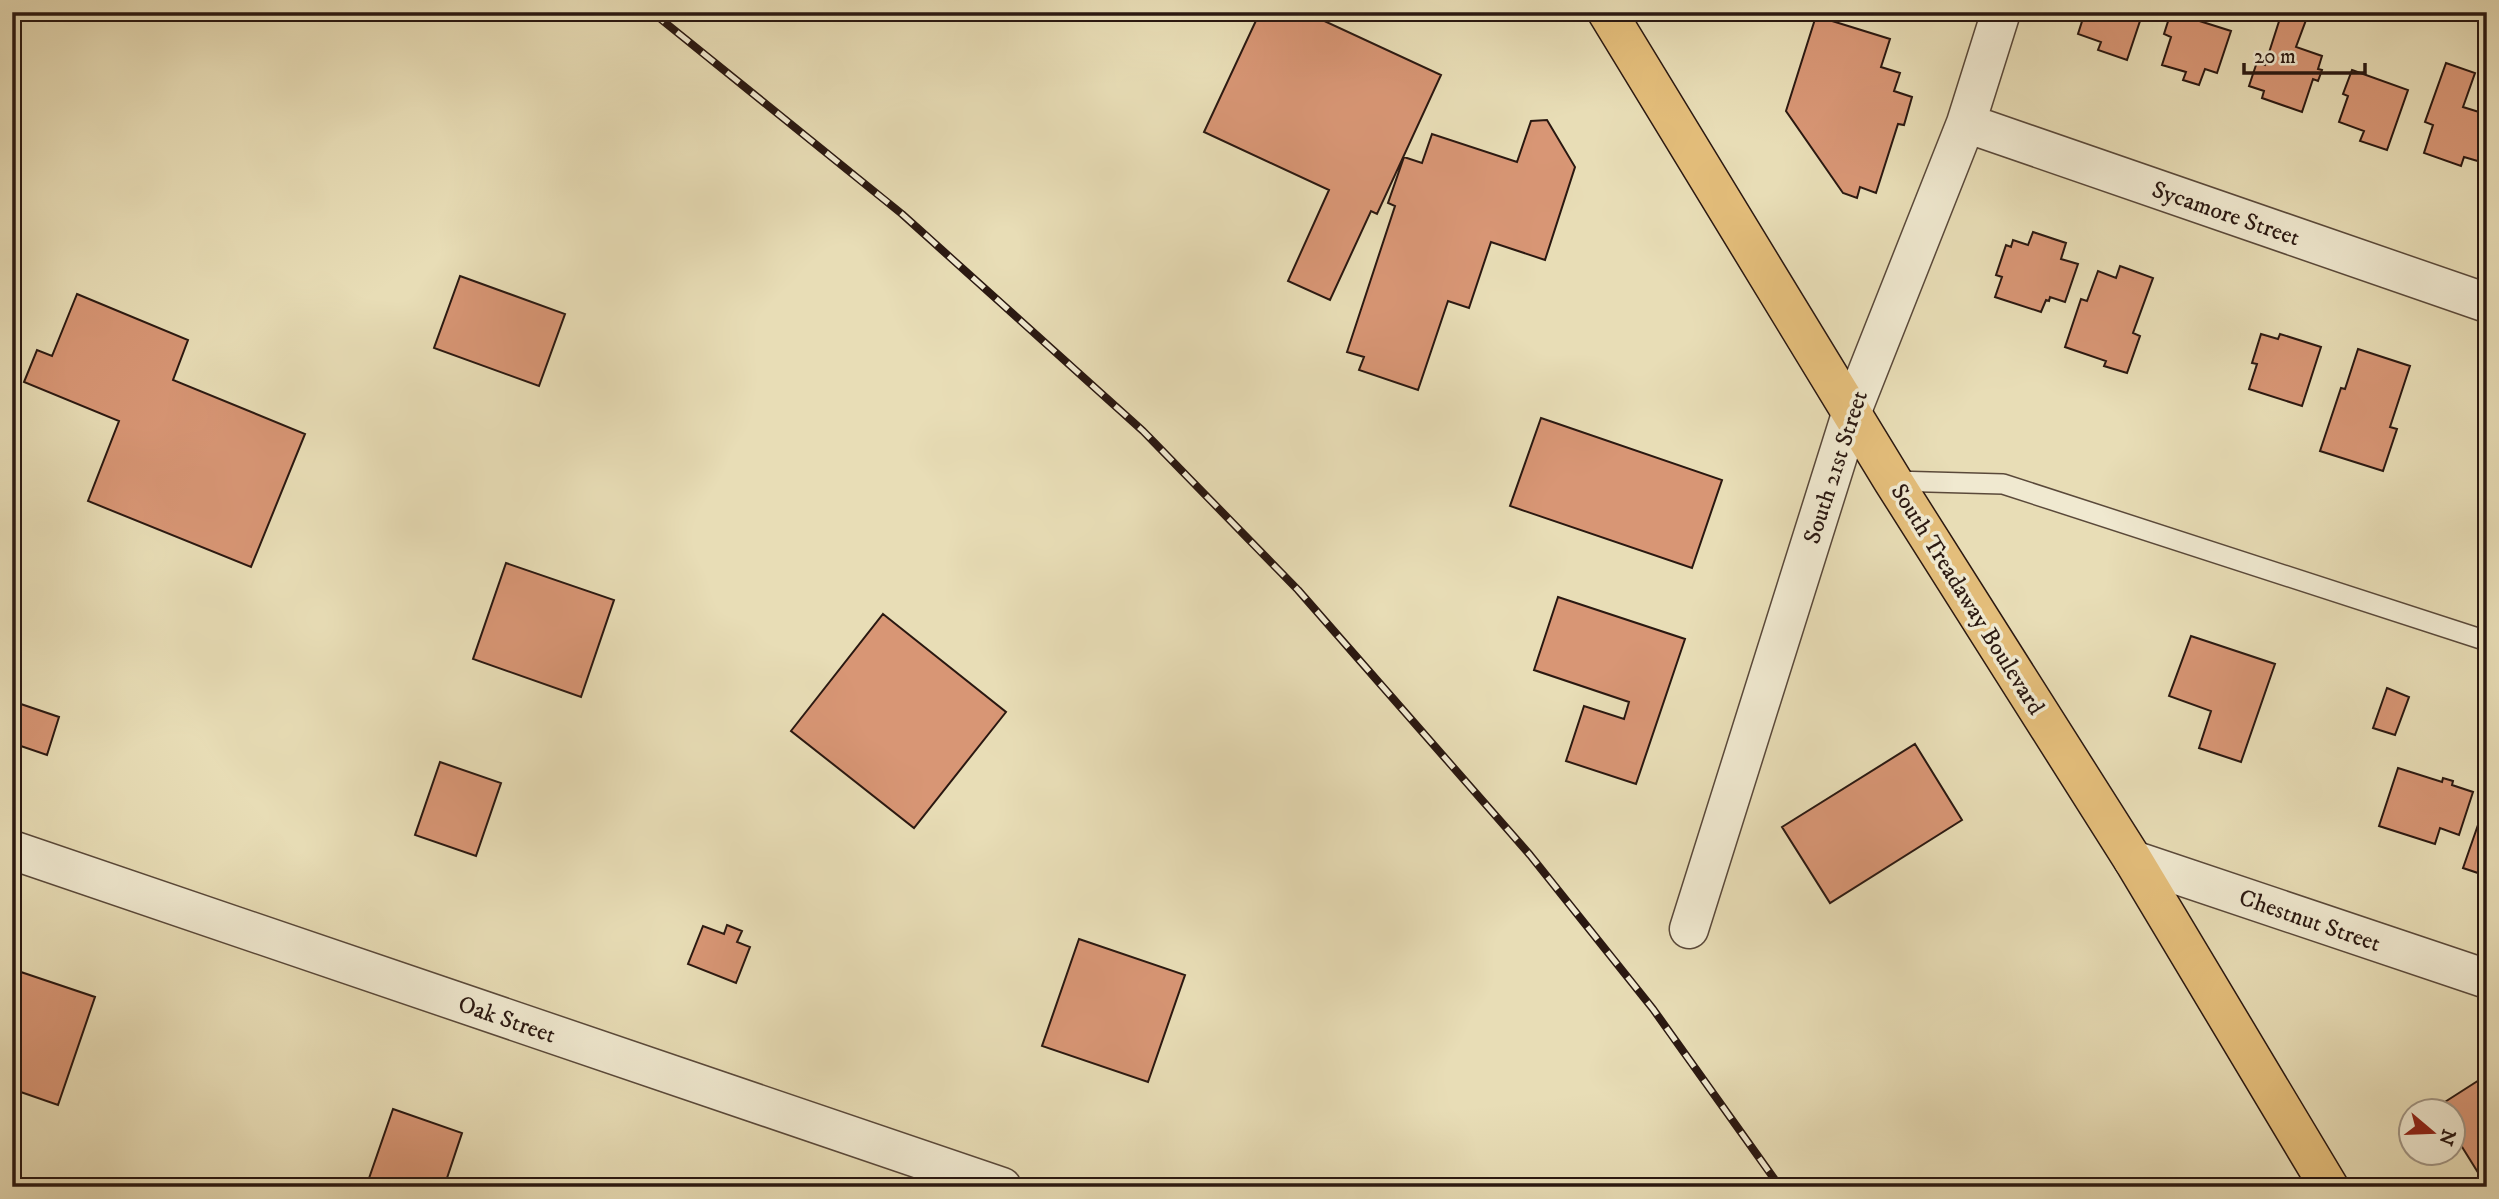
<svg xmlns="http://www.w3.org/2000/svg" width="2499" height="1199" viewBox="0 0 2499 1199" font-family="'IM FELL DW Pica',serif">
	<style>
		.building { fill: #d89675; stroke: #2a1811; stroke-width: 2 }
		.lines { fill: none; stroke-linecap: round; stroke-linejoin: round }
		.service-casing { stroke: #5a493a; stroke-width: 22 }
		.minor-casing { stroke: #5a493a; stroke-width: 41 }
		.primary-casing { stroke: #2a1811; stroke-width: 41 }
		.service { stroke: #f0e9d0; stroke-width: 19 }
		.minor { stroke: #f0e9d0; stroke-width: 38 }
		.primary { stroke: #e4be7b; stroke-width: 38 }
		.rail-casing { stroke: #2a1811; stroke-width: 8 }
		.rail { stroke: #f0e9d0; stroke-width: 5; stroke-dasharray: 16; stroke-linecap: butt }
		.labels { text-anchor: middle; stroke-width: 7; stroke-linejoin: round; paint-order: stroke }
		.street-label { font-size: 24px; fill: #2a1811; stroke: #f0e9d0 }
	</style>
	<rect width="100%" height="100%" fill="#e8ddb6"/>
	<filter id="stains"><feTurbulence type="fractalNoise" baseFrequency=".00286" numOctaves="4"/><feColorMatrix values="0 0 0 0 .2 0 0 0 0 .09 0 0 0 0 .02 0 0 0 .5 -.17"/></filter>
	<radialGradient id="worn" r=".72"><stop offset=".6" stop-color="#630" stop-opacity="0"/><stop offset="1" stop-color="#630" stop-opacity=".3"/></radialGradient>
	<path class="building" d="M1260,12H1305L1441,75L1377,214L1371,211L1330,300L1288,281L1329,190L1204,132Z
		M2085,12H2143L2127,60L2098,50L2101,42L2078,34Z
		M2171,12L2231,31L2217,73L2205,69L2199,85L2183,80L2186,72L2162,65L2171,37L2164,34Z
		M2282,12L2306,20L2296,47L2322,56L2318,69L2322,70L2318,81L2313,79L2302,112L2262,98L2264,91L2249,86L2257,62L2265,65Z
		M1816,16L1890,39L1881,67L1900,73L1894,91L1912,97L1904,125L1898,124L1876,193L1860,187L1857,198L1843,193L1786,111Z
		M2446,63L2475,73L2463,107L2479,112L2482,104L2487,106V150H2485L2481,162L2464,157L2461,166L2424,153L2433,125L2425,122Z
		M2352,70L2408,90L2387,150L2360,141L2364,131L2339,122L2348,96L2343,94Z
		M1547,120L1575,167L1545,260L1491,242L1469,308L1448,301L1418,390L1359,370L1364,357L1347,352L1395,206L1388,203L1404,157L1422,163L1432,134L1517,162L1531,121Z
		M2033,232L2066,243L2061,259L2078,264L2065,302L2050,297L2049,301L2046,300L2041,312L1995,297L2002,277L1996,275L2006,245L2011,247L2013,240L2028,245Z
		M2120,266L2153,278L2133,333L2140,336L2127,373L2104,366L2106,361L2065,347L2081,299L2087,301L2098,271L2116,278Z
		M460,276L565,314L539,386L434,348Z
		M77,294L188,340L173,380L305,434L251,567L88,501L119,421L24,382L37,350L52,356Z
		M2261,334L2278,339L2280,334L2321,347L2302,406L2249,389L2257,364L2252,363Z
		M2358,349L2410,366L2390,427L2397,429L2383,471L2320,451L2341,388L2345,389Z
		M1541,418L1722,480L1692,568L1510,506Z
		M506,563L614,600L581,697L473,659Z
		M1558,597L1685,639L1636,784L1566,761L1584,706L1624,719L1629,702L1534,670Z
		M883,614L1006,712L914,828L791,731Z
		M2191,636L2275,664L2241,762L2199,748L2211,711L2169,696Z
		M2387,688L2409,697L2395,735L2373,728Z
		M12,701L59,717L47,755L12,743Z
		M1915,744L1962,820L1830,903L1782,827Z
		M440,762L501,783L476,856L415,835Z
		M2398,768L2442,782L2443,778L2453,781L2452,785L2473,792L2459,835L2440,828L2435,844L2379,826Z
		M2487,799V876L2463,868Z
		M727,925L742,931L737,942L750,947L736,983L688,964L703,926L724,934Z
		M1079,939L1185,975L1148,1082L1042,1046Z
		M12,969L95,997L58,1105L12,1089Z
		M2487,1075V1187L2454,1134V1112H2440L2437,1107Z
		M393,1109L462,1133L444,1187H366Z"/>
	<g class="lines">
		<defs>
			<path id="service" d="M1893,481L2003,484L2487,641"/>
			<path id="minor" d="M1966,123L2487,303
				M12,850L1002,1187
				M2133,860L2487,979
				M1689,929L1852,411L1966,123L2001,12"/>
			<path id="primary" d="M1607,12L1893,481L2133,860L2329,1187"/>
		</defs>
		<use href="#service" class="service-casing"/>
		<use href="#minor" class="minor-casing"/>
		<use href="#primary" class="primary-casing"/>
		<use href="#service" class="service"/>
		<use href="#minor" class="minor"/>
		<use href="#primary" class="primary"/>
		<defs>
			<path id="rail" d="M652,12L902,214L1143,431L1298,590L1530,855L1653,1009L1780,1187"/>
		</defs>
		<use href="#rail" class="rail-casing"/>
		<use href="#rail" class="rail"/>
	</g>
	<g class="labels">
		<g class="street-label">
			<text transform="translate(2226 213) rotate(19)" y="8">Sycamore Street</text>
			<text transform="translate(1835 467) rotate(-72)" y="8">South 21st Street</text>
			<text transform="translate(1968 599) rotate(58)" y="8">South Treadaway Boulevard</text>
			<text transform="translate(2310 920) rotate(19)" y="8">Chestnut Street</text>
			<text transform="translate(507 1019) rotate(19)" y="8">Oak Street</text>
		</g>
	</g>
	<rect width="2499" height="1199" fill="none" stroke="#e8ddb6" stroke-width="42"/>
	<rect x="14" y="14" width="2471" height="1171" fill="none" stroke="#2a1811" stroke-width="3.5"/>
	<rect x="21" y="21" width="2457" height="1157" fill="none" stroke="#2a1811" stroke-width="2"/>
	<g transform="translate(2432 1132) rotate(109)"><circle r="33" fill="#f0e9d0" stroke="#a19584" stroke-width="2"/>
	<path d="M0-5L12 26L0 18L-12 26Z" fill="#8f2418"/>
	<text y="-10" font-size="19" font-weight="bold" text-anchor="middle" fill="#2a1811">N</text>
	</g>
	<path d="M2244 63v10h121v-10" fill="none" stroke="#2a1811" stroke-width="3.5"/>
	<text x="2254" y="63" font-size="21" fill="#2a1811" stroke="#f0e9d0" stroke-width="5" paint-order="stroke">20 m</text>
	<rect width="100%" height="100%" filter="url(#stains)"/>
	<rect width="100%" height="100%" fill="url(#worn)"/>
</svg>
